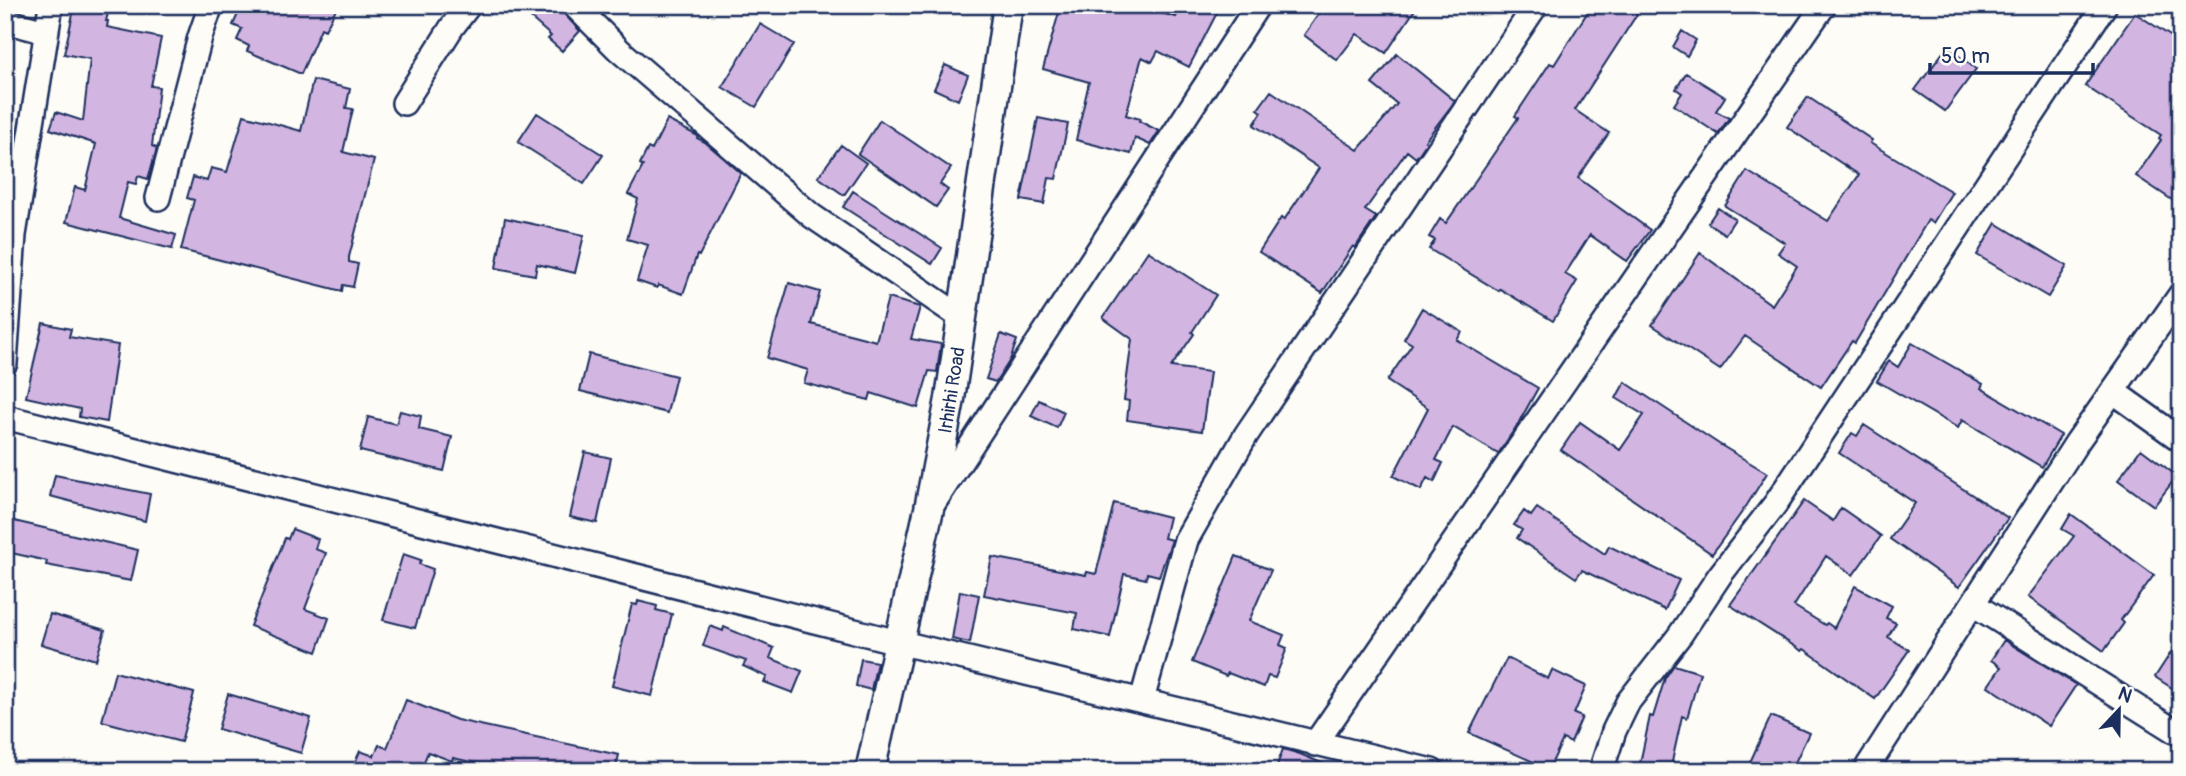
<svg xmlns="http://www.w3.org/2000/svg" width="2186" height="776" viewBox="0 0 2186 776" font-family="Pangolin,sans-serif">
	<style>
		.building { fill: #d3b5e2; stroke: #1b2f5e; stroke-width: 2 }
		.lines { fill: none; stroke-linecap: round; stroke-linejoin: round }
		.minor-casing { stroke: #1b2f5e; stroke-width: 28 }
		.tertiary-casing { stroke: #1b2f5e; stroke-width: 33 }
		.minor { stroke: #fdfcf7; stroke-width: 23 }
		.tertiary { stroke: #fdfcf7; stroke-width: 28 }
		.labels { text-anchor: middle; stroke-width: 5; stroke-linejoin: round; paint-order: stroke }
		.street-label { font-size: 19px; fill: #1b2f5e; stroke: #fdfcf7 }
	</style>
	<rect width="100%" height="100%" fill="#fdfcf7"/>
	<filter id="ink" filterUnits="userSpaceOnUse"><feTurbulence type="fractalNoise" baseFrequency=".0143" numOctaves="2"/><feDisplacementMap in="SourceGraphic" scale="14" xChannelSelector="R" yChannelSelector="G"/><feConvolveMatrix kernelMatrix="1 2 1 2 8 2 1 2 1" color-interpolation-filters="sRGB"/></filter>
	<g filter="url(#ink)">
		<path class="building" d="M75,5H110L106,21H108L107,27L161,38L151,86L159,87L152,146L157,148L148,179L138,176L136,184L128,182L119,218L176,235L172,249L66,222L75,187L85,190L96,144L50,129L56,112L83,121L90,59L64,54Z
			M242,5H338L325,30L321,28L301,74L247,51L249,46L237,40L242,29L233,25Z
			M516,5H560L564,14L580,31L562,51L548,39L551,36Z
			M1061,5H1132L1176,17L1182,5H1221L1189,67L1158,51L1152,62L1142,57L1126,115L1140,119L1139,121L1159,131L1150,145L1135,138L1131,154L1076,140L1089,82L1043,69Z
			M1325,5H1418L1386,53L1357,34L1337,60L1304,35Z
			M1592,5H1643L1575,110L1609,133L1578,178L1650,230L1627,261L1590,235L1565,274L1577,281L1553,321L1500,289L1499,291L1429,249L1435,240L1429,237L1440,219L1446,223L1486,165L1518,118L1515,116L1550,63L1554,65Z
			M2135,13L2181,43V206L2136,176L2161,140L2159,138L2161,135L2085,86Z
			M760,24L794,44L756,107L722,87Z
			M1682,31L1696,40L1687,56L1673,47Z
			M1947,47L1976,69L1945,111L1915,90Z
			M1397,54L1455,101L1425,141L1427,142L1416,158L1407,151L1365,210L1376,217L1355,248L1353,246L1322,293L1259,252L1281,218L1284,220L1319,168L1254,125L1262,112L1258,109L1271,91L1358,150L1397,104L1372,84Z
			M945,65L968,75L958,100L934,89Z
			M1686,73L1725,97L1716,111L1729,118L1718,134L1674,105L1682,93L1676,89Z
			M313,80L350,89L346,108L353,109L343,152L374,160L349,257V262L358,264L353,287L343,285L342,291L181,250L194,200L187,198L193,177L207,181L211,168L227,172L244,115L301,131Z
			M1808,97L1872,140L1870,143L1952,192L1933,223L1928,220L1855,343L1852,341L1821,387L1745,336L1720,370L1652,325L1700,253L1772,305L1797,266L1778,253L1785,243L1725,206L1747,171L1828,221L1859,175L1787,127Z
			M537,113L603,155L584,184L518,142Z
			M1038,118L1068,124L1056,179L1049,178L1044,204L1021,200Z
			M667,120L698,136L697,138L705,142L741,173L699,256L697,255L683,294L658,285L657,288L637,281L648,245L627,239L638,199L628,194L643,166L640,164L648,148L652,150Z
			M880,120L951,168L940,184L948,190L936,207L858,154Z
			M841,145L866,163L844,195L818,177Z
			M853,191L942,248L932,264L843,207Z
			M1718,208L1735,219L1725,234L1708,223Z
			M505,218L584,235L575,273L537,264L535,275L496,268Z
			M1996,223L2067,266L2048,297L1977,255Z
			M1148,251L1216,295L1192,332L1194,334L1171,367L1210,372L1202,431L1127,420L1129,401L1124,400L1132,339L1103,318Z
			M789,283L820,292L811,324L876,341L888,298L920,307L911,339L941,344L937,372L929,371L918,408L871,393L869,400L804,383L808,370L767,358Z
			M1422,308L1462,332L1457,340L1538,388L1518,424L1498,454L1453,427L1436,460L1443,463L1434,482L1427,478L1421,490L1393,476L1428,408L1387,381L1412,344L1404,339Z
			M43,323L71,329L69,337L118,345L107,422L79,417L80,409L26,397Z
			M1001,334L1017,340L1010,360L996,382L986,379Z
			M1912,343L1983,384L1981,388L2061,435L2042,467L1962,420L1958,428L1877,381L1889,361L1898,367Z
			M589,354L676,376L667,413L580,391Z
			M1625,382L1719,444L1767,473L1747,505L1712,554L1561,450L1580,422L1620,450L1644,415L1616,398Z
			M1039,400L1064,412L1057,428L1031,416Z
			M400,411L421,416L419,429L452,437L444,471L360,451L368,417L396,424Z
			M1864,425L2008,518L1959,587L1890,539L1915,503L1839,453L1852,433L1857,436Z
			M2141,449L2177,476L2154,506L2118,480Z
			M585,452L611,458L597,523L570,517Z
			M55,475L150,494L145,521L50,496Z
			M1804,501L1833,521L1841,508L1881,536L1853,575L1826,556L1794,606L1825,625L1827,623L1834,628L1855,586L1892,606L1886,618L1896,623L1888,637L1909,650L1875,699L1804,649L1802,651L1730,605Z
			M1114,503L1169,517L1164,538L1172,540L1159,576L1147,573L1146,579L1124,574L1110,637L1074,629L1077,613L984,595L992,557L1086,575L1087,572L1096,574Z
			M1537,508L1605,554L1609,546L1679,580L1665,610L1582,570L1576,578L1517,538L1522,530L1514,525L1524,511L1531,516Z
			M2071,514L2154,575L2121,620L2124,623L2104,651L2028,597L2074,536L2062,529Z
			M14,521L138,550L131,581L46,565L47,561L7,552Z
			M292,529L318,539L315,549L326,553L305,609L329,618L317,652L250,626L285,538L288,539Z
			M403,554L421,560L419,564L433,569L415,628L383,620Z
			M1236,556L1271,570L1249,621L1284,635L1280,645L1287,648L1275,678L1268,676L1264,687L1228,673L1226,676L1192,662Z
			M960,591L979,595L970,643L952,639Z
			M638,601L657,606L656,610L672,614L652,696L612,686L632,604L637,605Z
			M50,614L105,630L96,660L41,644Z
			M710,626L723,631L724,627L774,648L770,658L802,671L793,693L764,682L767,677L743,666L746,661L703,646Z
			M2181,637V694L2155,677Z
			M2004,640L2076,685L2049,726L1988,686L2001,667L1991,660Z
			M1507,658L1548,679L1552,670L1586,686L1574,714L1582,717L1571,743L1563,739L1549,769L1469,733Z
			M861,659L877,662L871,690L856,686Z
			M1674,665L1700,673L1687,718L1682,716L1670,771L1639,768L1650,716L1653,717L1665,678Z
			M115,672L194,693L181,742L102,721Z
			M228,694L311,718L301,753L218,729Z
			M406,700L457,720L619,755L615,771H511L453,758L452,761L428,752L420,771H365L353,767L360,751L374,756L379,745L387,748Z
			M1771,716L1809,733L1791,771H1746Z
			M1283,749L1300,754L1341,771H1275Z"/>
		<g class="lines">
			<defs>
				<path id="minor" d="M574,5L619,50L812,216L962,318
					M5,21L46,32
					M404,103L452,27L469,5
					M158,198L200,37L211,5
					M5,363L14,235L51,5
					M2114,392L2181,440
					M5,417L898,642L1432,771
					M933,504L1258,5
					M1973,604L2181,735
					M1142,700L1186,540L1246,435L1536,5
					M1315,744L1824,5
					M1601,771L1614,731L1628,702L1680,635L1720,575L1776,503L2105,5
					M1868,771V766L2077,442L2181,294"/>
				<path id="tertiary" d="M870,771L929,509L950,399L1008,5"/>
			</defs>
			<use href="#minor" class="minor-casing"/>
			<use href="#tertiary" class="tertiary-casing"/>
			<use href="#minor" class="minor"/>
			<use href="#tertiary" class="tertiary"/>
		</g>
	</g>
	<g class="labels">
		<g class="street-label">
			<text transform="translate(951 390) rotate(-81)" y="7">Irhirhi Road</text>
		</g>
	</g>
	<rect width="2186" height="776" fill="none" stroke="#fdfcf7" stroke-width="28"/>
	<rect x="14" y="14" width="2158" height="748" fill="none" stroke="#1b2f5e" stroke-width="2.5" filter="url(#ink)"/>
	<g transform="translate(2119 710) rotate(22)" stroke="#fdfcf7" stroke-width="5" paint-order="stroke">
	<path d="M0-5L12 26L0 18L-12 26Z" fill="#1b2f5e"/>
	<text y="-10" font-size="19" font-weight="bold" text-anchor="middle" fill="#1b2f5e">N</text>
	</g>
	<path d="M1930 63v10h163v-10" fill="none" stroke="#1b2f5e" stroke-width="3.5"/>
	<text x="1941" y="63" font-size="21" fill="#1b2f5e" stroke="#fdfcf7" stroke-width="5" paint-order="stroke">50 m</text>
</svg>
